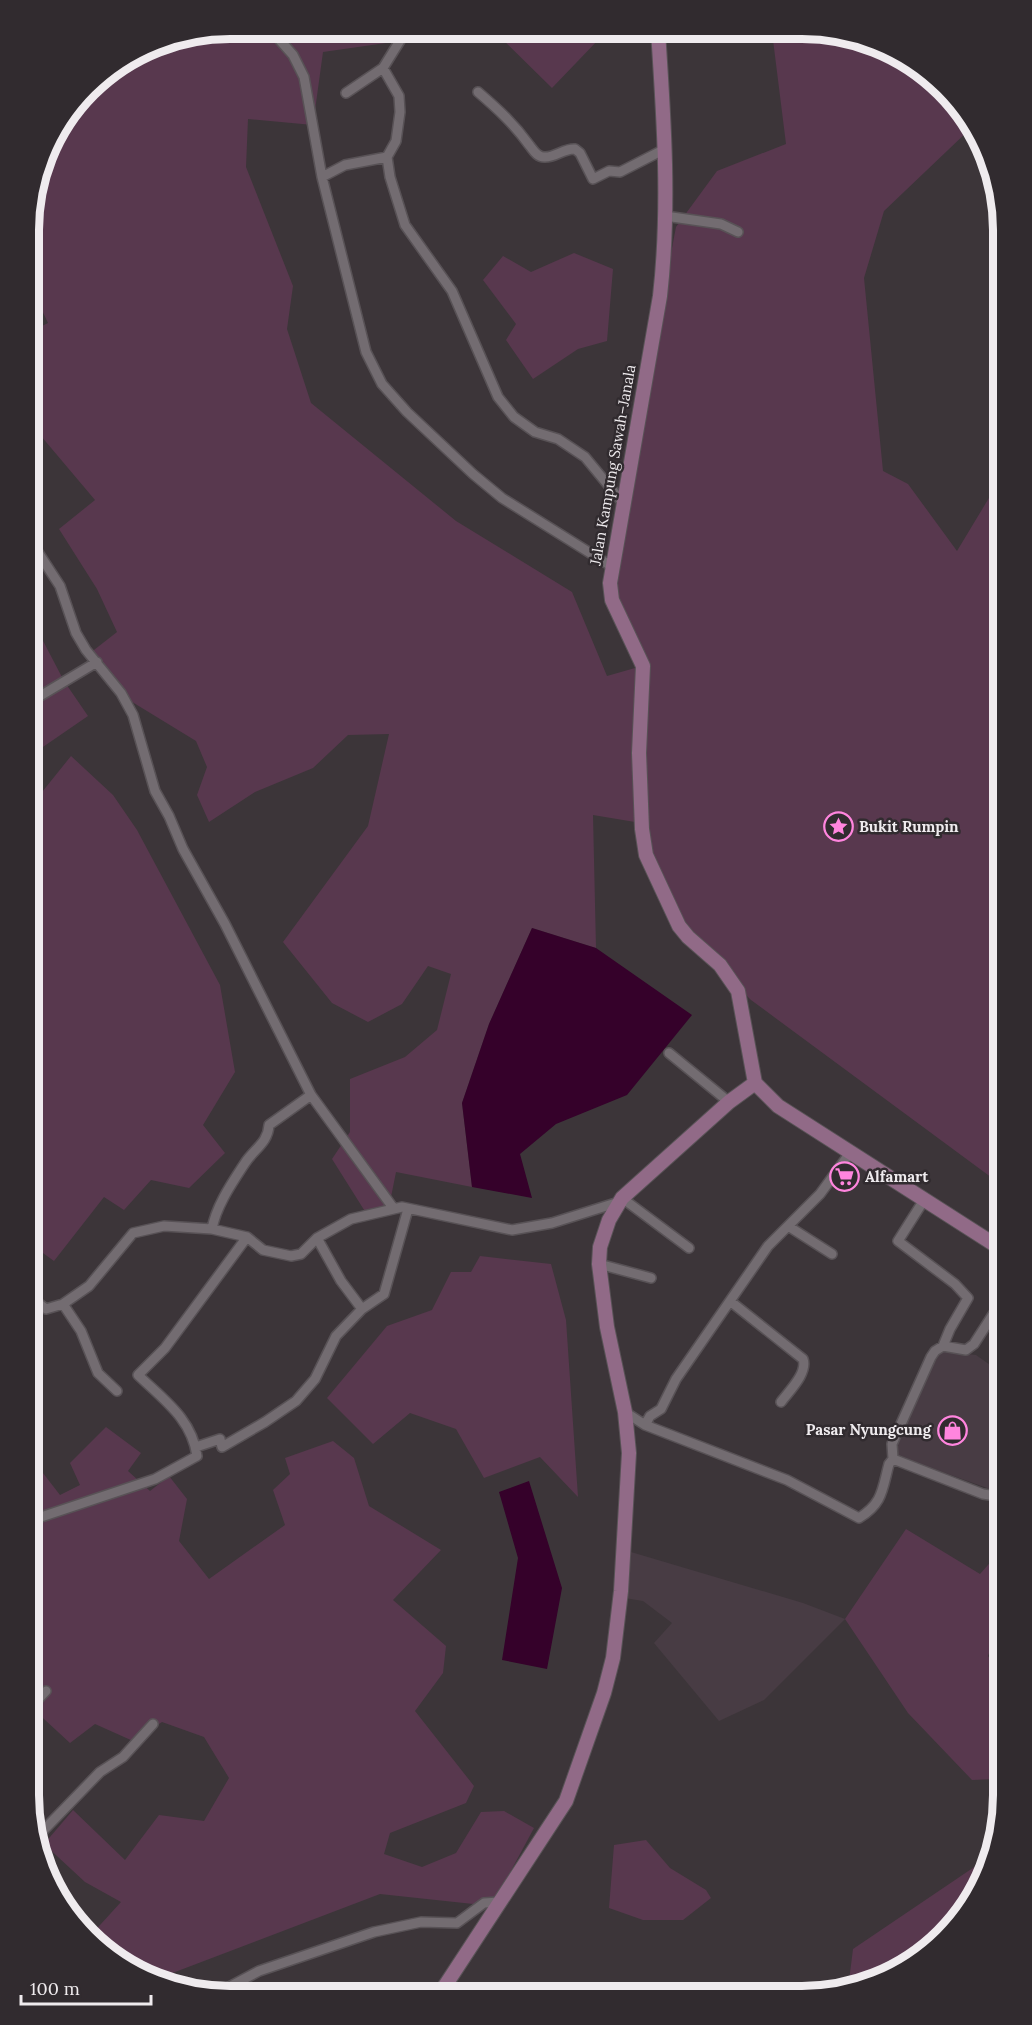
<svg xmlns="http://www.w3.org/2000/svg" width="1032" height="2025" viewBox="0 0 1032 2025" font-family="Lora,serif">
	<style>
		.built { fill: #483c44 }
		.green { fill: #58384e }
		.water { fill: #35012a }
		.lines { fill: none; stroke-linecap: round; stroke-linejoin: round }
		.minor-casing { stroke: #585256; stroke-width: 12 }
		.secondary-casing { stroke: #585256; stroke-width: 16 }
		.minor { stroke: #736c71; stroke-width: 9 }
		.secondary { stroke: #916a87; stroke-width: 14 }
		.labels { text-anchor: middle; stroke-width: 5; stroke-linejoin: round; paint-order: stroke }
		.street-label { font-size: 15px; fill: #efebee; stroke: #312b2f }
		.poi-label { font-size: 15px; font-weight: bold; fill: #efebee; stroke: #312b2f; text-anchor: start }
		.rim { fill: none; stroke: #efebee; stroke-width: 8 }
	</style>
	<rect width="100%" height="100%" fill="#3c3539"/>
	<path class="built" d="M941,1351L976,1355L1003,1374V1492L1001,1493L892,1454L911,1406Z
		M631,1552L803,1603L845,1619L764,1700L719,1721L654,1643L672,1623L643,1601L625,1598Z"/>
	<path class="green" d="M230,29L402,30L393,42L323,52L313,125L248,119L246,167L293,286L287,329L311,403L456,521L572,592L607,676L642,666L620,615L610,574L676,227L717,171L786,144L772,32H841L935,78L969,130L884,211L864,278L883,471L908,484L957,551L1001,478L1003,477V1186L751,1000L696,945L659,895L635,822L593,815L596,948L532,928L489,1024L462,1103L472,1187L396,1172L389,1207L366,1213L332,1159L350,1132V1079L405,1057L437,1030L451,974L428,966L402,1004L368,1022L332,1003L283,942L368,826L389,734L348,735L313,768L255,792L209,822L197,795L207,767L196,741L124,697L85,657L117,632L97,589L59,529L95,500L30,423V332L48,323L30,285V204L49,140L97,79L153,44Z
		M493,30L599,31L600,38L552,88Z
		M574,253L613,269L607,341L578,349L533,379L506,340L516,324L483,280L503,256L531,272Z
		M30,616L64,681L88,716L40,749L30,746Z
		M71,756L113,795L137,830L220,985L235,1072L203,1125L225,1153L189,1188L151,1180L124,1210L104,1197L54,1261L29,1243L30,807Z
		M480,1256L551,1264L566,1320L578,1497L540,1457L484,1478L456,1429L410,1413L373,1444L327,1398L387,1326L432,1310L451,1272H471Z
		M106,1427L141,1453L128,1471L150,1491L169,1476L187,1499L179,1541L209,1579L285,1525L273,1490L290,1474L285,1458L333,1441L354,1458L369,1506L441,1550L393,1600L446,1646L443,1673L415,1711L474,1786L466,1803L390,1833L384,1854L422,1867L456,1853L481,1812L504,1811L534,1828L492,1906L380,1894L154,1980C133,1973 102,1954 90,1936L121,1902L85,1882L44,1844L73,1810L125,1860L159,1815L204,1821L229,1778L204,1737L162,1722L133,1741L95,1724L70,1743L32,1708L42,1691L29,1670V1455L60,1495L80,1485L70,1463Z
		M906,1529L980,1574L1003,1548V1623L1000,1624L988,1656L1003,1678V1767L996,1779L972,1780L908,1713L845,1619Z
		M646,1840L670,1868L706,1890L711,1898L683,1920H643L609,1908L614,1845Z
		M992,1855C978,1918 911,1979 848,1989L853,1949Z"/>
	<path class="water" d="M532,928L596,948L692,1015L627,1095L556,1124L520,1154L532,1198L472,1187L462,1103L489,1024Z
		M529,1481L562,1588L547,1669L502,1660L518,1558L499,1492Z"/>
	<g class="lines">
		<defs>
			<path id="minor" d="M270,29L293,55L304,77L322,177L366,352L382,384L407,412L473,474L502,498L611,566
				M383,68L399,96L400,112L396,141L387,157L390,177L405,225L452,291L498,397L514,417L535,432L558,439L585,457L623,503
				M478,92C499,110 514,124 530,146C534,151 537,157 544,157C555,158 564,148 575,149L580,153L593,179L609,171L620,172L665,149
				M346,93L383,68L401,39L413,30
				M322,177L345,165L387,157
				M665,216L721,224L738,232
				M30,540L60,586L76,633L86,650L121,693L133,715L155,791L169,816L183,849L225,924L311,1095L394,1209
				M30,702L97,662
				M669,1053L729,1102
				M622,1198L689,1248
				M924,1200L898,1241L955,1284L968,1298L950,1329L943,1346
				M788,1226L832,1254
				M212,1229C216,1206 232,1183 245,1163C254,1149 268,1143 269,1125L311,1095
				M317,1238L341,1281L362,1309
				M599,1264L651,1278
				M29,1296L46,1309L63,1304L89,1286L133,1233L164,1226L212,1229L247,1237L263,1250L291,1256L301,1254L317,1238L351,1219L402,1207L512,1230L552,1223L619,1202
				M730,1301L803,1359C808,1373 789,1391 781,1402
				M63,1304L81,1331L98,1373L117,1391
				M625,1412L645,1425L787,1480L859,1518C883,1503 882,1490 889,1464L893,1459L892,1444L931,1357L935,1351L943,1346L966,1350L974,1344L1003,1299
				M645,1425L650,1416L661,1409L676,1379L768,1246L820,1194L850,1153
				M196,1447L220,1439L222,1447L265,1422L296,1401L315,1379L336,1336L362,1309L384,1294L408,1209
				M893,1459L983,1494L1003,1497
				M29,1521L155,1479L197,1456C192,1419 164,1400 138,1375L165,1348L247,1237
				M29,1709L46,1691
				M36,1838L100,1772L123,1757L153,1724
				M214,1995L259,1971L374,1932L421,1922L457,1923L484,1903L499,1902"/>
			<path id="secondary" d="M658,31C664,120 670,208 660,296L610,583L612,600L643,666L639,753L642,829L646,855L679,926L688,937L720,965L738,991L755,1083
				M755,1083L778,1106L1003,1250
				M439,1995L566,1801L604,1693L613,1658L621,1591L629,1453L625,1412L607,1327L599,1264L600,1247L609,1220L622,1198L729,1102L755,1083"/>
		</defs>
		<use href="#minor" class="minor-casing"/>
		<use href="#secondary" class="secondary-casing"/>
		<use href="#minor" class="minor"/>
		<use href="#secondary" class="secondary"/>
	</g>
	<defs>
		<symbol id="sight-ring" viewBox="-11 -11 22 22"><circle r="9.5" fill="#312b2f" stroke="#ff85de" stroke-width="1.5"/><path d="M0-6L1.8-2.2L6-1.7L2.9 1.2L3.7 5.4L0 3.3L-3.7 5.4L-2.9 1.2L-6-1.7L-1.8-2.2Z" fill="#ff85de"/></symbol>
		<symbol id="supermarket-ring" viewBox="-11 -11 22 22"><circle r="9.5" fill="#312b2f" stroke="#ff85de" stroke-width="1.5"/><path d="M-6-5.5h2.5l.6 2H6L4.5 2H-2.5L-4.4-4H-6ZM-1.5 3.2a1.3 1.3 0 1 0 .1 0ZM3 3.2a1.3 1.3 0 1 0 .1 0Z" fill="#ff85de"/></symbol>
		<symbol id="shop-ring" viewBox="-11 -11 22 22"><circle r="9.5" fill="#312b2f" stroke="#ff85de" stroke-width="1.5"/><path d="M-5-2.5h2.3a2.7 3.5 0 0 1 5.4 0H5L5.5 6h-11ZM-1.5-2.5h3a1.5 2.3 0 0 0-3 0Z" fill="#ff85de"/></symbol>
	</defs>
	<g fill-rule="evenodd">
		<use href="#sight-ring" x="822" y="810" width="33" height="33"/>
		<use href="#supermarket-ring" x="828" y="1160" width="33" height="33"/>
		<use href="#shop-ring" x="936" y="1414" width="33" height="33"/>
	</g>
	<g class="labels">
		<g class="street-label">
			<text transform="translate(613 465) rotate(-80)" y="5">Jalan Kampung Sawah–Janala</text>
		</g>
		<g class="poi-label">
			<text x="859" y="832">Bukit Rumpin</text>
			<text x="865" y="1182">Alfamart</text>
			<text x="931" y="1435" text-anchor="end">Pasar Nyungcung</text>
		</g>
	</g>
	<path d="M0 0H1032V2025H0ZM230 39H802A191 191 0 0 1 993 230V1795A191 191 0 0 1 802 1986H230A191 191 0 0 1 39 1795V230A191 191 0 0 1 230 39Z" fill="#312b2f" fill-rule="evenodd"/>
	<path class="rim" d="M230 39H802A191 191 0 0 1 993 230V1795A191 191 0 0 1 802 1986H230A191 191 0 0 1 39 1795V230A191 191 0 0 1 230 39Z"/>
	<path d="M21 1995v9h130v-9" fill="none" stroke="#efebee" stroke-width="3"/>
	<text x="30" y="1995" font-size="18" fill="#efebee" stroke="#312b2f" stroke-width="4.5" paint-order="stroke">100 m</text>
</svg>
